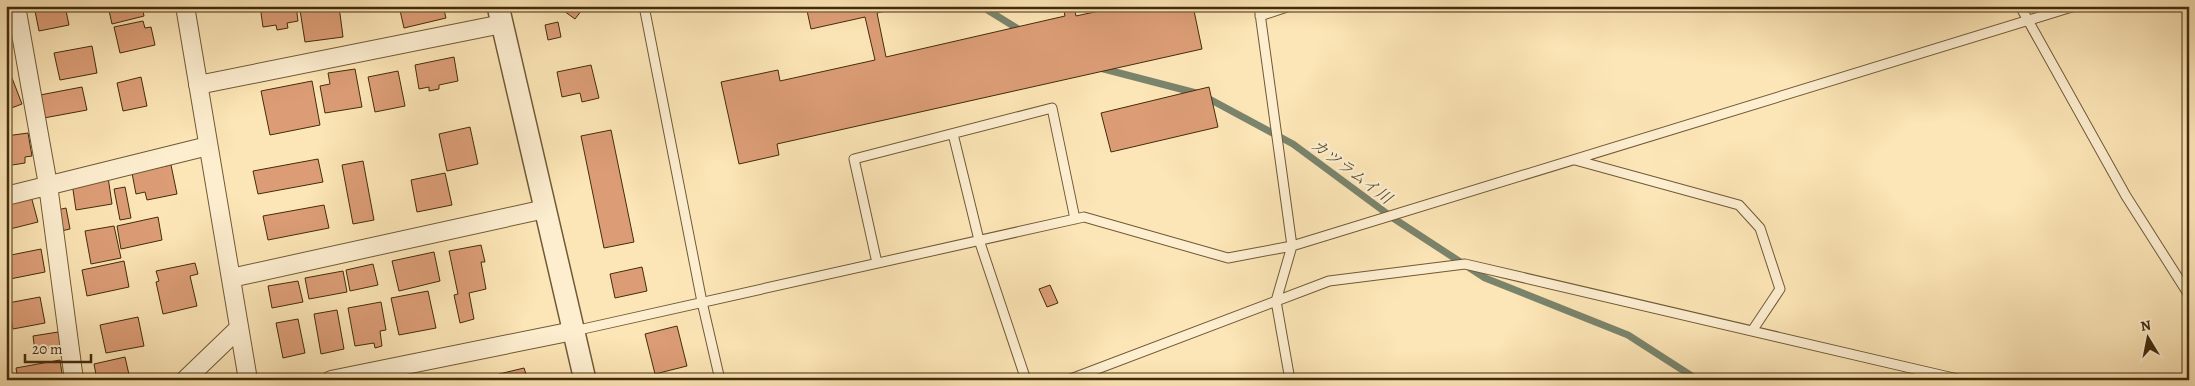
<svg xmlns="http://www.w3.org/2000/svg" width="2195" height="386" viewBox="0 0 2195 386" font-family="Alegreya,'Noto Serif JP',serif">
	<style>
		.lines { fill: none; stroke-linecap: round; stroke-linejoin: round }
		.stream { stroke: #7a846c; stroke-width: 7 }
		.building { fill: #dc9d76; stroke: #422c0c }
		.service-casing { stroke: #705a36; stroke-width: 11 }
		.minor-casing { stroke: #705a36; stroke-width: 20 }
		.tertiary-casing { stroke: #705a36; stroke-width: 24 }
		.service { stroke: #fdeed0; stroke-width: 9 }
		.minor { stroke: #fdeed0; stroke-width: 18 }
		.tertiary { stroke: #fdeed0; stroke-width: 21 }
		.labels { text-anchor: middle; stroke-width: 4.5; stroke-linejoin: round; paint-order: stroke }
		.water-label { font-size: 16px; font-style: italic; fill: #595134; stroke: #fdeed0 }
	</style>
	<rect width="100%" height="100%" fill="#fce5b6"/>
	<filter id="stains"><feTurbulence type="fractalNoise" baseFrequency=".004" numOctaves="4"/><feColorMatrix values="0 0 0 0 .2 0 0 0 0 .09 0 0 0 0 .02 0 0 0 .5 -.17"/></filter>
	<radialGradient id="worn" r=".72"><stop offset=".6" stop-color="#630" stop-opacity="0"/><stop offset="1" stop-color="#630" stop-opacity=".3"/></radialGradient>
	<g class="lines">
		<path class="stream" d="M981,6L1023,32
			M1100,68L1200,94L1293,144L1393,218L1485,278L1628,335L1698,380"/>
	</g>
	<path class="building" d="M34,6H65L69,25L39,31Z
		M108,6H142L144,16L112,24Z
		M260,6H296L298,21L287,23L288,28L277,30L276,25L263,27Z
		M305,6H339L343,37L305,42L300,10L306,9Z
		M399,6H443L446,18L404,28Z
		M568,6H585L575,19L564,11Z
		M806,6H906L877,13L886,57L1065,16L1063,6H1074L1076,16L1122,6H1193L1202,49L777,144L779,155L739,164L721,82L778,70L780,81L875,60L865,17L811,29Z
		M143,21L145,28L151,27L155,45L120,53L114,27Z
		M558,22L561,37L548,40L545,25Z
		M92,46L97,73L60,80L54,53Z
		M454,57L458,81L439,85V89L429,91V87L419,89L415,65Z
		M591,65L599,98L582,102L580,93L562,97L557,72Z
		M355,69L362,107L325,113L320,86L330,84L328,73Z
		M398,71L405,106L375,112L368,77Z
		M141,77L147,106L123,111L117,83Z
		M12,78L22,104L6,110V80Z
		M312,81L320,125L270,135L261,91Z
		M82,87L87,110L44,118L40,95Z
		M1209,87L1218,127L1111,152L1101,113Z
		M470,127L478,164L447,171L439,134Z
		M611,130L634,242L604,248L581,136Z
		M28,133L32,156L25,157V163L6,166V136Z
		M318,159L323,182L258,194L253,171Z
		M363,161L374,220L353,224L342,165Z
		M171,165L177,194L147,200L145,192L136,194L132,173Z
		M445,173L452,205L417,212L411,180Z
		M108,177L112,204L76,210L72,183Z
		M125,187L131,218L120,220L114,189Z
		M31,196L38,222L6,230V202Z
		M324,205L329,228L268,240L263,216Z
		M66,208L70,229L61,231L57,210Z
		M158,217L162,240L121,249L117,226Z
		M114,226L121,258L91,264L85,231Z
		M481,245L485,262H481L486,289L469,293L474,319L460,323L454,295L458,294L449,251Z
		M41,249L45,272L10,279L6,256Z
		M434,252L440,281L399,291L392,261Z
		M124,261L129,287L87,296L82,270Z
		M195,263L198,274L190,276L197,306L163,314L156,282L159,281L156,271Z
		M373,264L378,285L350,291L346,270Z
		M642,267L647,291L615,298L610,274Z
		M343,271L347,292L309,299L305,278Z
		M298,281L303,302L272,308L268,286Z
		M1050,285L1058,303L1047,307L1039,289Z
		M428,291L436,328L399,335L391,298Z
		M40,297L45,323L13,329L8,303Z
		M381,302L386,330L380,331L382,346L375,348L374,343L355,346L348,308Z
		M337,310L344,349L321,354L314,314Z
		M138,317L144,346L106,353L100,325Z
		M298,319L305,353L283,358L276,323Z
		M677,326L687,366L655,374L645,334Z
		M58,332L61,346L35,351L33,336Z
		M125,357L130,379L97,380L94,364Z
		M60,360L63,380H18L16,368Z
		M524,368L528,380H500L499,374Z"/>
	<g class="lines">
		<defs>
			<path id="service" d="M644,6L702,302L720,380
				M1259,6L1292,246L1276,301L1290,380
				M2020,6L2126,196L2189,295
				M1260,16L1290,6
				M953,134L979,240L1026,380
				M1575,160L1739,205L1760,228L1780,289L1752,331
				M877,263L854,159L1052,108L1075,219
				M574,331L1084,217L1228,258L1292,246L2075,6
				M1068,380L1329,281L1465,264L1962,380"/>
			<path id="minor" d="M16,6L48,185L74,380
				M185,6L248,380
				M198,85L502,24
				M6,196L208,146
				M231,278L545,209
				M185,380L239,328
				M331,380L573,331"/>
			<path id="tertiary" d="M498,6L585,380"/>
		</defs>
		<use href="#service" class="service-casing"/>
		<use href="#minor" class="minor-casing"/>
		<use href="#tertiary" class="tertiary-casing"/>
		<use href="#service" class="service"/>
		<use href="#minor" class="minor"/>
		<use href="#tertiary" class="tertiary"/>
	</g>
	<g class="labels">
		<g class="water-label">
			<text transform="translate(1352 171) rotate(37)" y="6">カツラムイ川</text>
		</g>
	</g>
	<rect width="2195" height="386" fill="none" stroke="#fce5b6" stroke-width="25"/>
	<rect x="8" y="8" width="2180" height="371" fill="none" stroke="#422c0c" stroke-width="2.5"/>
	<rect x="12" y="12" width="2170" height="361" fill="none" stroke="#422c0c"/>
	<g transform="translate(2148 338) rotate(350)" stroke="#fdeed0" stroke-width="4" paint-order="stroke">
	<path d="M0-4L9 19L0 12L-9 19Z" fill="#422c0c"/>
	<text y="-8" font-size="14" font-weight="bold" text-anchor="middle" fill="#422c0c">N</text>
	</g>
	<path d="M25 354v8h66v-8" fill="none" stroke="#422c0c" stroke-width="2.5"/>
	<text x="32" y="354" font-size="15" fill="#422c0c" stroke="#fdeed0" stroke-width="4" paint-order="stroke">20 m</text>
	<rect width="100%" height="100%" filter="url(#stains)"/>
	<rect width="100%" height="100%" fill="url(#worn)"/>
</svg>
